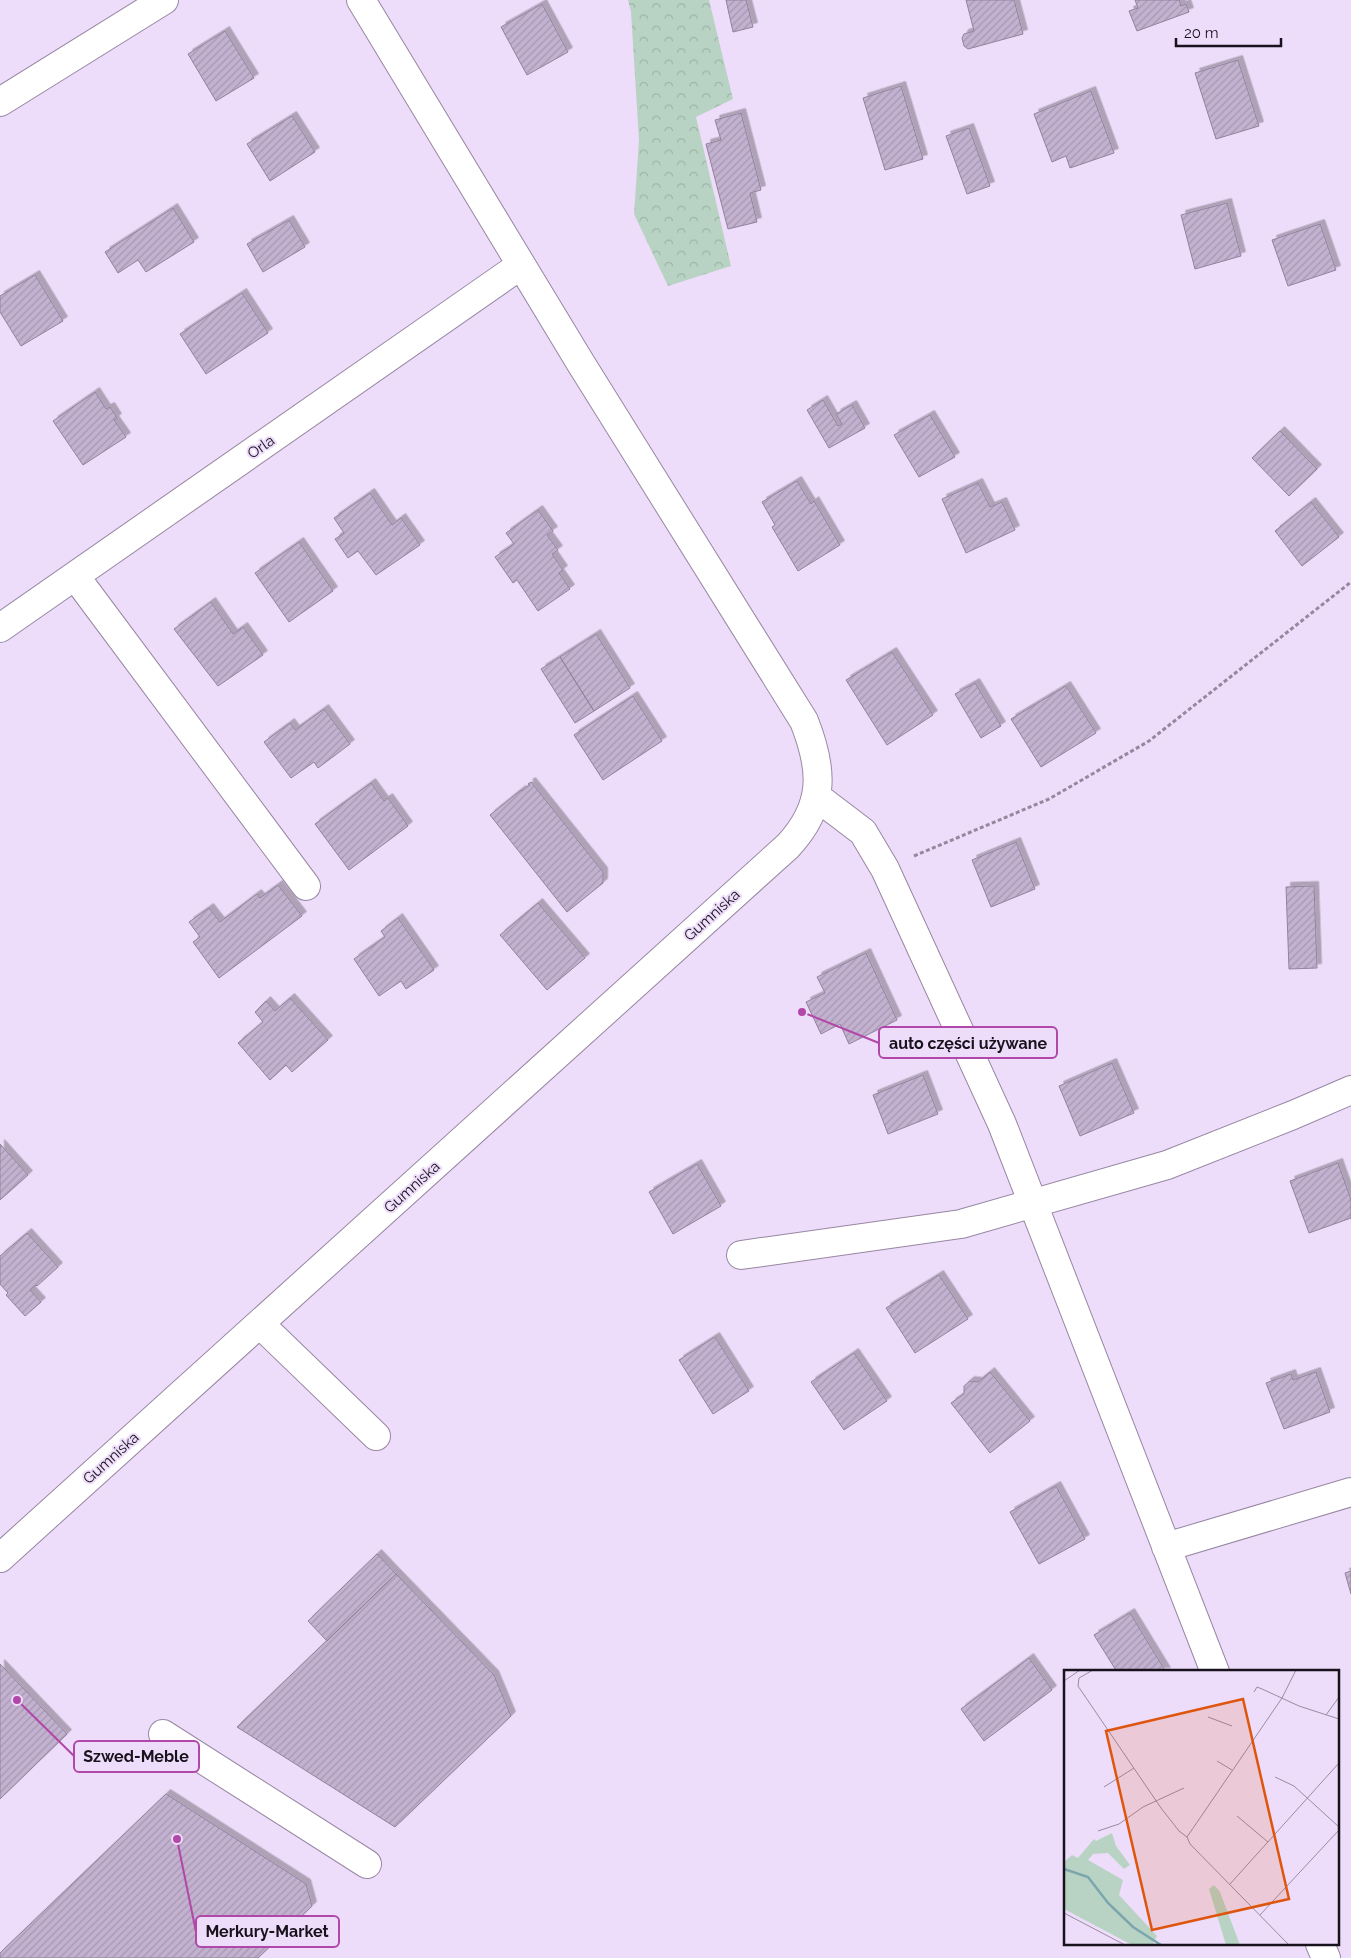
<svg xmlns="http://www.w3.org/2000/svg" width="1351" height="1958" viewBox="0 0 1351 1958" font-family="Raleway,sans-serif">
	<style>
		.forest { fill: url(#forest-crowns) }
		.building { fill: url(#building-hatch); stroke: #92829d; filter: url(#shadow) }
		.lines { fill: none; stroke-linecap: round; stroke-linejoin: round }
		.minor-casing { stroke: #9787a2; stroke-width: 30 }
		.path { stroke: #95889d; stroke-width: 3; stroke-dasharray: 4 2.5; stroke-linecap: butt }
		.minor { stroke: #fff; stroke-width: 28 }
		.labels { text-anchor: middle; stroke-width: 4; stroke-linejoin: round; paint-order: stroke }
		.street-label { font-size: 15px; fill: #18121c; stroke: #eeddfa }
		.inset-river { fill: none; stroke: #7ca6ad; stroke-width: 2.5 }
		.inset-road { fill: none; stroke: #988ca1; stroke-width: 1 }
		.view { fill: #de550d; fill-opacity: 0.15; stroke: #de550d; stroke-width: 2.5 }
		.inset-edge { fill: none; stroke: #18121c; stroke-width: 2.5 }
		.leader { fill: none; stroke: #b147a8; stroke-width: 2 }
		.callout-dot { fill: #b147a8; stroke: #eeddfa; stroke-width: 2 }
		.callout { fill: #eeddfa; stroke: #b147a8; stroke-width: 2 }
		.callout-label { font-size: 16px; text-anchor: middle; font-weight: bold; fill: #18121c }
	</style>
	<defs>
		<pattern id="forest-crowns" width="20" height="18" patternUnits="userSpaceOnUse" patternTransform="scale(1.25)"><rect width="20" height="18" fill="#b8d3c3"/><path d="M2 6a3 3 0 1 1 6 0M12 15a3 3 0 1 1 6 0" fill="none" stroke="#9db4a7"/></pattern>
		<pattern id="building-hatch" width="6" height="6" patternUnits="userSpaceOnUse" patternTransform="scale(1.25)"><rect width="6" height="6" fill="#c3b1d0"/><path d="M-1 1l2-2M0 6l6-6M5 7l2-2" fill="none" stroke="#a797b2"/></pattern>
		<filter id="shadow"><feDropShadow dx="4.5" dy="-4.5" stdDeviation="0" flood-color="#0004"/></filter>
	</defs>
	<rect width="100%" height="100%" fill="#eeddfa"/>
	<path class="forest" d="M628,0H709L733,99L696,117L731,266L668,286L634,214L639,140L631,12Z"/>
	<path class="building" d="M726,0H746L753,27L733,32Z
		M966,0H1014L1023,34L968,49L964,46L962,38L964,34L974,31Z
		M1135,0H1179L1181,6L1186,4L1189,12L1137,31L1129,11L1138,8Z
		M542,4L568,52L527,75L501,27Z
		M225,31L254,78L216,101L188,54Z
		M1238,60L1259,126L1216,139L1195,73Z
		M901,86L923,159L885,170L863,98Z
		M1091,91L1114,153L1070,168L1066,156L1052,162L1034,114Z
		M741,113L761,190L750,193L757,222L728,229L706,144L721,140L715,120Z
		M292,116L315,152L270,181L247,144Z
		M969,128L990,186L967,194L946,136Z
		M1227,203L1241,256L1195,269L1181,215Z
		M173,208L194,242L146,272L138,260L118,273L105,252Z
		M289,220L305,247L263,272L247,244Z
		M1320,224L1336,270L1288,286L1272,240Z
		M35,275L63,321L21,346L0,312V296Z
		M242,293L268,333L206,374L180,334Z
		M95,392L106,409L110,407L117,418L114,420L126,437L83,465L53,421Z
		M823,400L838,426L842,424L836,414L852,405L865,428L829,448L807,410Z
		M930,415L955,457L919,477L894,435Z
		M1280,431L1317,469L1289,496L1252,458Z
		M797,481L811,504L814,501L840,545L798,571L772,527L775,525L762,502Z
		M978,483L990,507L1002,502L1015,530L966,553L942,499Z
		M370,493L392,525L401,518L420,545L376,575L358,551L348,558L335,539L344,533L334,518Z
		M1311,502L1339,537L1302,566L1275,531Z
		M538,510L553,531L547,535L558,550L552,554L563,570L559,573L570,589L538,611L517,580L513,583L495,557L514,544L506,533Z
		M299,542L333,591L289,622L255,573Z
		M211,602L233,634L243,627L263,655L218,686L174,629Z
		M596,634L630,688L594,711L560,657Z
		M892,652L933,715L887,745L846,680Z
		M560,657L594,711L575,723L541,669Z
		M975,683L1001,726L981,738L955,694Z
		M1066,686L1096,733L1041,767L1011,719Z
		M633,696L662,741L603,780L574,735Z
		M324,709L350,744L318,768L314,762L291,778L264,742L290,723L295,730Z
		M531,782L603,872V883L567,912L490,815L521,790L522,791L530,785L528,784Z
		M371,783L384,801L388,798L408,826L349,870L315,824Z
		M1016,842L1035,889L991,907L972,860Z
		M278,885L302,916L219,978L193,942L200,937L189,922L209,908L220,922L257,894L260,898Z
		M1314,886L1317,968L1289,969L1286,887Z
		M538,903L585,958L547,990L500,935Z
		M398,918L434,970L406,989L401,981L379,996L354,959L385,937L381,931Z
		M866,953L897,1020L849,1044L840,1024L821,1034L806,1002L825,993L817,977Z
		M290,998L328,1040L292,1072L286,1065L270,1080L238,1043L263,1022L255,1012L266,1001L275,1011Z
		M1112,1063L1134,1113L1080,1136L1059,1086Z
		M923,1075L938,1114L888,1134L873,1095Z
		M0,1144L28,1175L0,1200Z
		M1338,1163L1351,1200V1218L1309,1233L1290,1181Z
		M697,1164L721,1206L673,1234L649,1192Z
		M27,1233L58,1267L37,1286L36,1285L30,1290L41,1302L25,1316L6,1295L8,1293L0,1284V1256Z
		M939,1275L968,1319L915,1353L886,1308Z
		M715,1337L749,1391L713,1414L679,1360Z
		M854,1353L887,1401L844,1430L811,1382Z
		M990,1372L1030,1421L990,1453L951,1403L964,1394V1386L970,1381L978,1382Z
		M1316,1372L1330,1412L1284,1429L1266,1383L1291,1374L1293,1380Z
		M1056,1486L1085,1539L1039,1564L1010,1512Z
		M377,1554L396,1574L327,1641L308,1621Z
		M1351,1571V1594L1345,1573Z
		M396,1574L494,1675L511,1716L395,1827L237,1727Z
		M1130,1613L1166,1672H1117L1094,1635Z
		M1029,1658L1052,1690L984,1741L961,1709Z
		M0,1664L67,1734L0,1799Z
		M166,1794L306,1884L312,1906L258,1958H0V1953Z"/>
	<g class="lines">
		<defs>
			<path id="minor" d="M0,102L164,0
				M75,576L306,886
				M0,628L521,265
				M817,797L863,832L885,869L1002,1124L1215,1672
				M741,1255L961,1224L1167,1165L1293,1115L1351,1090
				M260,1324L376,1436
				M1166,1547L1351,1492
				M0,1558L788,846C826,805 823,769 804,721L580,362L361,0
				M163,1734L367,1864
				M1320,1944L1326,1958"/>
		</defs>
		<use href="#minor" class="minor-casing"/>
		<path class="path" d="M914,856L1049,799L1149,741L1351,582"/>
		<use href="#minor" class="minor"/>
	</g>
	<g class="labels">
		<g class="street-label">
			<text transform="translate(261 447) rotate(-35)" y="5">Orla</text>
			<text transform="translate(712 915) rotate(-42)" y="5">Gumniska</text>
			<text transform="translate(412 1187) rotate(-42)" y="5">Gumniska</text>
			<text transform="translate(111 1458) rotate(-42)" y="5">Gumniska</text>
		</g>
	</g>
	<g transform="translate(1064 1670)">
		<rect width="275" height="275" fill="#eeddfa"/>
		<path d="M48,163L52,176L66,195L60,199L44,183L29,184L24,190L59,210L55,225L93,266L89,273L92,275H68L0,239V192L8,185L14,188L30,169L32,171ZM150,215L156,222L176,275H162L145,219Z" fill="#b8d3c3"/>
		<path class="inset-river" d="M0,199L24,207L44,233L69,257L97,275"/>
		<path class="inset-road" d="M29,0L15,8L14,16L97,138L115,161L123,167M0,11L16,0M190,22L193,17L198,19L235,36L275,49M262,45L275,27M144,47L168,56M153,91L168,100M211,107L230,116L275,157M40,117L70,98M173,146L204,172M34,161L55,154L79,137L120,118M166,214L275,93M0,243L61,275M196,245L275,160M225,275L126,174L123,167L218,28L232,0"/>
		<path class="view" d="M179,29L225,229L88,260L42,61Z"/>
		<rect width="275" height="275" class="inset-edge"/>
	</g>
	<path class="leader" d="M802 1012L879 1043M17 1700L74 1756M177 1839L196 1932"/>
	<g class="callout-dot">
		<circle cx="802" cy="1012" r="5"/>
		<circle cx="17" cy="1700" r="5"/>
		<circle cx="177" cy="1839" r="5"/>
	</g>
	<g class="callout">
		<rect x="879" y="1027" width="178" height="31" rx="5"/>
		<rect x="74" y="1741" width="125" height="31" rx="5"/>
		<rect x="196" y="1916" width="143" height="31" rx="5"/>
	</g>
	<g class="callout-label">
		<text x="968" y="1049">auto części używane</text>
		<text x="136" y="1762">Szwed-Meble</text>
		<text x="267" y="1937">Merkury-Market</text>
	</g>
	<path d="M1176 38v8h105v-8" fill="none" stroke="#18121c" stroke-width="2.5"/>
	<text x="1184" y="38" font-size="15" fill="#18121c" stroke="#eeddfa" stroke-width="4" paint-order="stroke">20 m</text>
</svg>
